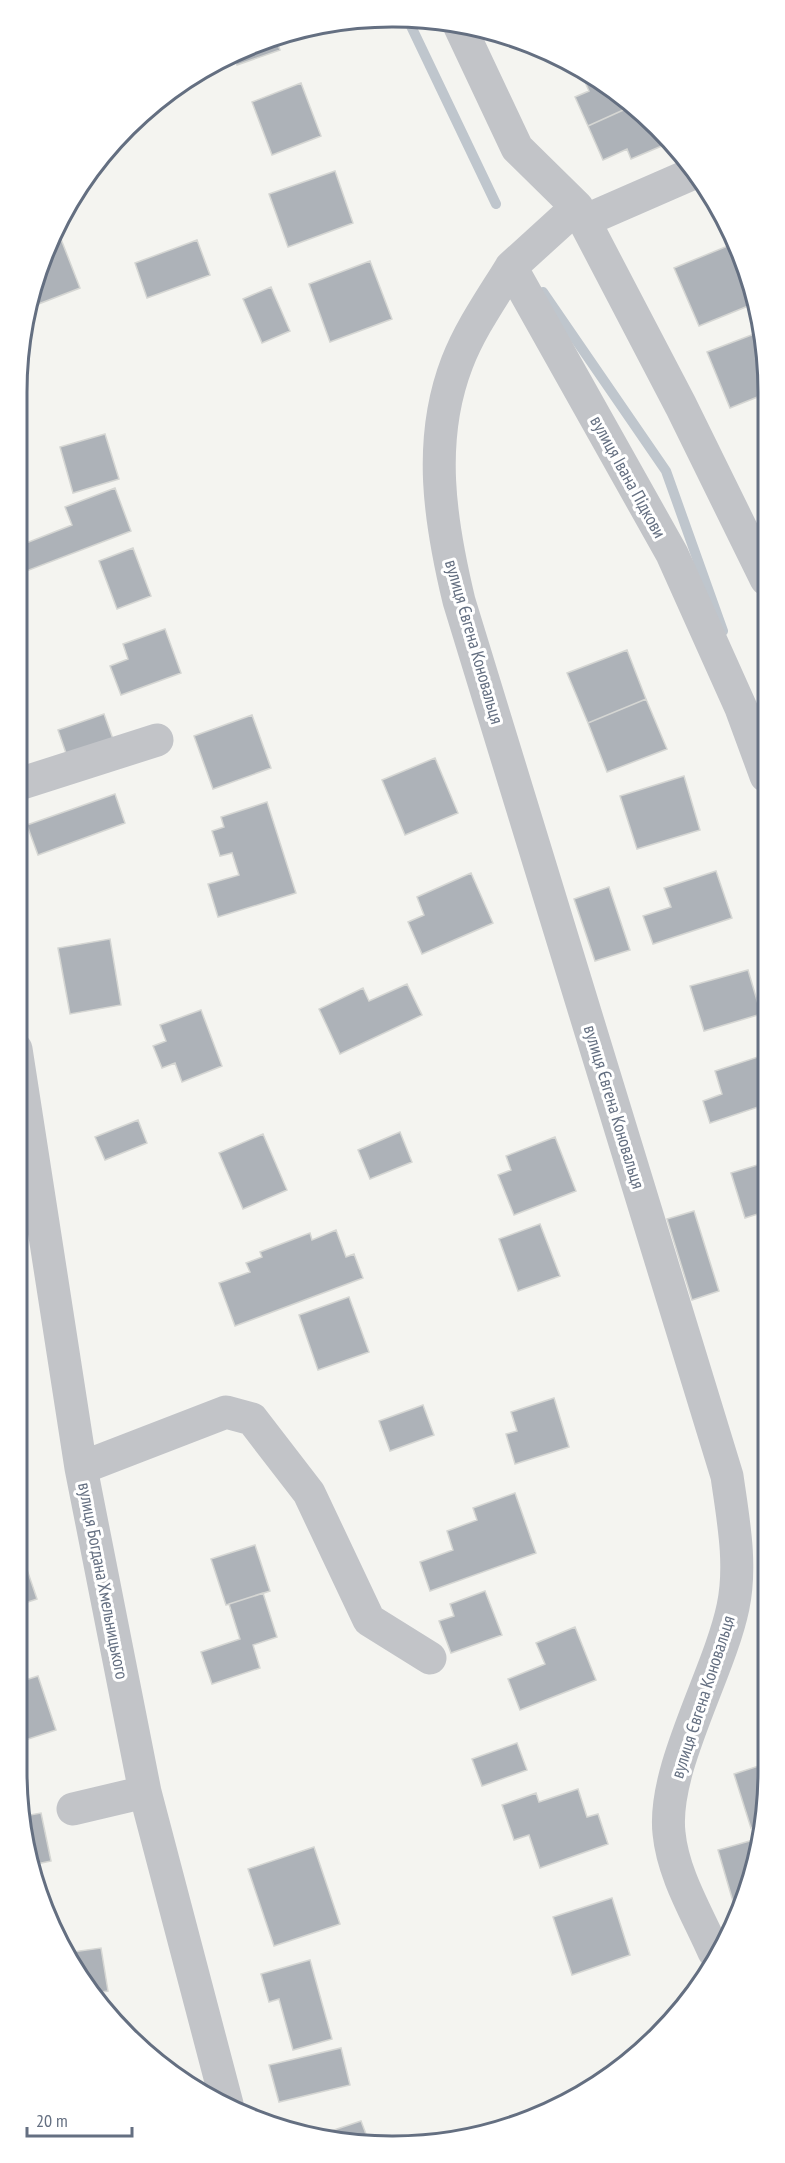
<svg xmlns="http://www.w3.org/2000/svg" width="785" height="2163" viewBox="0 0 785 2163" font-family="'PT Sans Narrow',sans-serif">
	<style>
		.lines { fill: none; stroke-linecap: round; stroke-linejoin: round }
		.stream { stroke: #bfc6cd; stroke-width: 10 }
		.building { fill: #adb2b8; stroke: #d5d6d3; stroke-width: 1.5 }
		.minor { stroke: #c2c4c8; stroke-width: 33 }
		.labels { text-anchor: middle; stroke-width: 6; stroke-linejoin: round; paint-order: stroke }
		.street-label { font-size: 18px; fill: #646f81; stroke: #fff }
		.rim { fill: none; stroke: #646f81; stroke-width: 3 }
	</style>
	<rect width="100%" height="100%" fill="#f4f4f0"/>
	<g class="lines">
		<path class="stream" d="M410,24L496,204
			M543,292L666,471L723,631"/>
	</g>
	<path class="building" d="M277,42L280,50L237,65L234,57Z
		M586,71L630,107L588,126L575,97L589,91L581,73Z
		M301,83L321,136L272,155L252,102Z
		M630,107L658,131L664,145L631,159L627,149L603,160L588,126Z
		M335,171L353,223L288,247L269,194Z
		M59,234L80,288L28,308L29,295Z
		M197,240L210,275L147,298L135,263Z
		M735,243L753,304L699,326L674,268Z
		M370,261L392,319L330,342L309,284Z
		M271,287L290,331L262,343L243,299Z
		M762,331L765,343V394L730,408L707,352Z
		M105,434L119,479L73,493L60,447Z
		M115,488L131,531L16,575V547L72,525L65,507Z
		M133,548L151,596L117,609L99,561Z
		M165,629L181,673L121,695L110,666L128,659L123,644Z
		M627,650L646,699L588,723L567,673Z
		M646,699L667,749L607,772L588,723Z
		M104,714L113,739L67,756L58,730Z
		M252,715L271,768L213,789L194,736Z
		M435,758L458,813L405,835L382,780Z
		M684,776L700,830L637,849L620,796Z
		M115,794L125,823L38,855L27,825Z
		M267,802L296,893L218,917L208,884L239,875L232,853L220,856L212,831L224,827L221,817Z
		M716,871L732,918L653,944L643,916L671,907L664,888Z
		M471,873L493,923L422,954L408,922L424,915L417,897Z
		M609,887L630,950L595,961L574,899Z
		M110,939L121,1005L70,1014L58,948Z
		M748,970L761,1014L704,1031L690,986Z
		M407,984L422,1015L340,1054L319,1009L363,988L369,1001Z
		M201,1010L222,1066L182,1082L175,1063L162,1068L153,1046L166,1041L160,1025Z
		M767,1054V1104L710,1123L703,1101L722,1094L715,1071Z
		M138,1120L147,1143L105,1160L95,1137Z
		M400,1132L412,1162L370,1179L358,1150Z
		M263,1134L287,1190L243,1209L219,1153Z
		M555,1137L576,1191L514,1215L498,1175L511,1170L506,1156Z
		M767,1162V1211L745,1218L731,1173Z
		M694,1211L719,1291L692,1300L667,1219Z
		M540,1224L560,1276L518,1291L499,1239Z
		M336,1230L346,1257L354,1254L363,1278L235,1326L219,1283L250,1272L246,1263L262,1257L260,1252L310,1233L312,1240Z
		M349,1297L369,1352L318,1370L299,1315Z
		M554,1398L569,1447L515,1464L506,1434L517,1431L511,1412Z
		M423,1405L434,1435L390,1451L379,1421Z
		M515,1493L536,1553L430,1591L420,1562L453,1550L447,1531L477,1520L473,1508Z
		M255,1545L270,1591L226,1605L211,1559Z
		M21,1552L37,1599L16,1606V1554Z
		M485,1591L502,1635L451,1653L439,1621L454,1616L450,1604Z
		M263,1593L277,1637L253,1645L260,1668L212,1684L201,1652L240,1639L229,1604Z
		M575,1627L596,1680L520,1710L508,1679L545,1664L536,1643Z
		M38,1676L56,1730L16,1743V1683Z
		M517,1743L527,1770L482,1786L472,1759Z
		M16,1751L25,1775L18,1777L16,1770Z
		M768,1763L761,1825L751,1828L734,1774Z
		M578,1789L587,1817L598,1814L608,1844L540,1868L529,1835L514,1840L502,1805L536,1793L539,1802Z
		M41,1813L51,1861L32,1865L24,1816Z
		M760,1838L756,1868L738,1903L734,1905L718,1850Z
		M314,1847L340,1924L274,1946L248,1869Z
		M612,1898L630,1955L572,1975L553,1917Z
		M101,1948L108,1991L95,1993L72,1952Z
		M310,1960L332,2039L293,2050L279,1999L269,2002L261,1974Z
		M341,2048L350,2085L279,2102L269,2065Z
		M361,2121L369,2142L343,2143L319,2135Z"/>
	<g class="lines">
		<path class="minor" d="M460,27L517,148L577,207L681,406L766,579
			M577,207L511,267L672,554L741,708L766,776
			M584,221L694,173
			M511,267C492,298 470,329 457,363C427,441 440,522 459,601L727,1476C733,1519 742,1564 733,1607C719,1674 662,1769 669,1833C673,1875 698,1915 714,1952
			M16,785L157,740
			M16,1049L81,1468L145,1792L227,2104
			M81,1468L226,1412L252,1419L309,1493L369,1620L430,1658
			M73,1809L145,1792"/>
	</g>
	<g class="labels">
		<g class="street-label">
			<text transform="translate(628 477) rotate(61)" y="6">вулиця Івана Підкови</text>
			<text transform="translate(474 642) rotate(74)" y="6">вулиця Євгена Коновальця</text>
			<text transform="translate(614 1107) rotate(73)" y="6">вулиця Євгена Коновальця</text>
			<text transform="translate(103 1581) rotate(79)" y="6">вулиця Богдана Хмельницького</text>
			<text transform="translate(703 1697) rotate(-72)" y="6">вулиця Євгена Коновальця</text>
		</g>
	</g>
	<path d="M0 0H785V2163H0ZM392 27H393A365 365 0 0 1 758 392V1771A365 365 0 0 1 393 2136H392A365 365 0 0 1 27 1771V392A365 365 0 0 1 392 27Z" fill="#fff" fill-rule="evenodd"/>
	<path class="rim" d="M392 27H393A365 365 0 0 1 758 392V1771A365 365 0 0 1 393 2136H392A365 365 0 0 1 27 1771V392A365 365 0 0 1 392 27Z"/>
	<path d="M27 2127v9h105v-9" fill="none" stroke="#646f81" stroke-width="3"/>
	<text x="36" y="2127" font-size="18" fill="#646f81" stroke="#ffffff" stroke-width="4.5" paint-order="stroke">20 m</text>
</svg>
